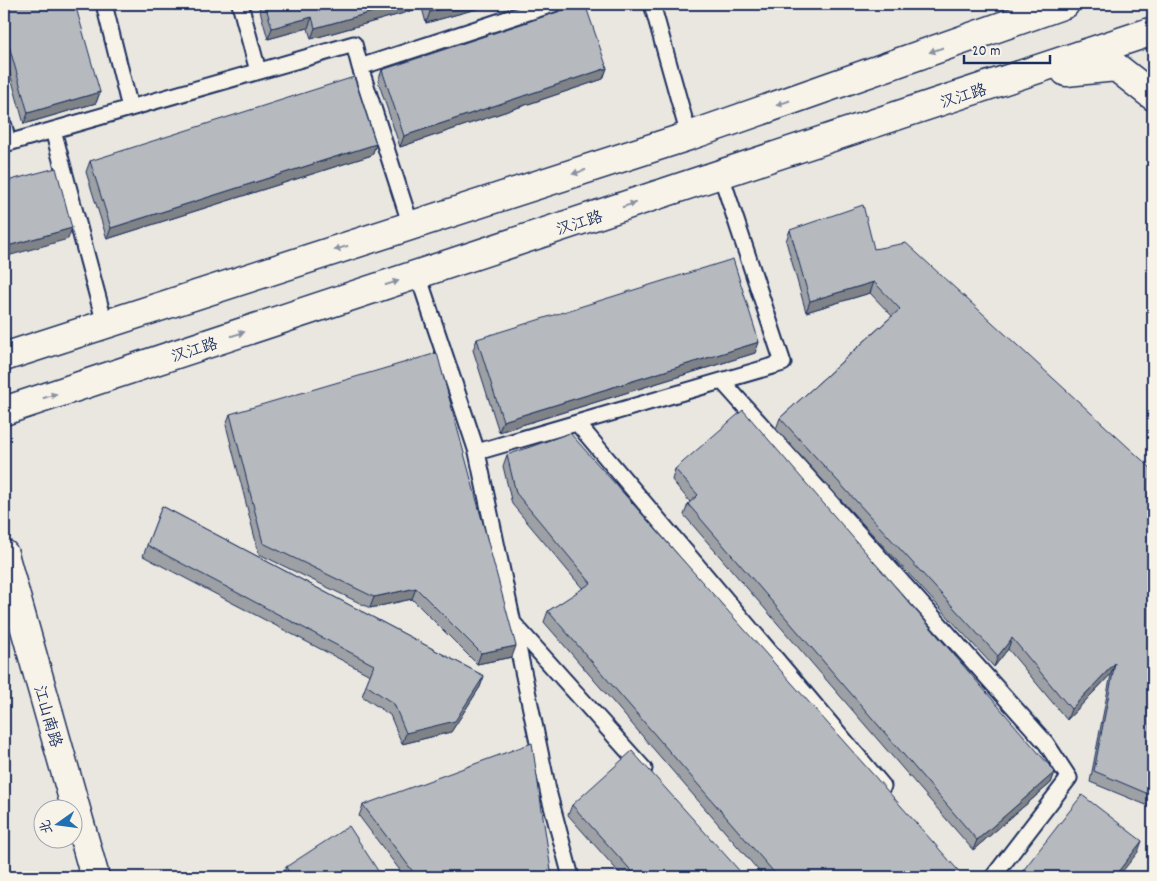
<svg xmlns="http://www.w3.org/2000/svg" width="1157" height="881" viewBox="0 0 1157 881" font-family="Dekko,'LXGW WenKai TC',sans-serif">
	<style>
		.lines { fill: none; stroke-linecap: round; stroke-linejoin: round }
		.lane-casing { stroke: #1b2f5e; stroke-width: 19 }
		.secondary-casing { stroke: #1b2f5e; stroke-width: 31 }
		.lane { stroke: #f7f3e8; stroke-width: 15 }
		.secondary { stroke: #f7f3e8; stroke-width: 28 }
		.wall { fill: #9da0a4; stroke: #1b2f5e }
		.shaded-wall { fill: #7f8286; stroke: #1b2f5e }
		.building { fill: #b6babf; stroke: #1b2f5e }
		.oneway { fill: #8991a3 }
		.labels { text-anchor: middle; stroke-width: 4; stroke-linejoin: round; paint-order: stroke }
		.street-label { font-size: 16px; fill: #1b2f5e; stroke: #f7f3e8 }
	</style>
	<rect width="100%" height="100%" fill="#eae7e0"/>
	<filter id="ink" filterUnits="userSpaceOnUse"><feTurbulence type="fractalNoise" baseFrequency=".02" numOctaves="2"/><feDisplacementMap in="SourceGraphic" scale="10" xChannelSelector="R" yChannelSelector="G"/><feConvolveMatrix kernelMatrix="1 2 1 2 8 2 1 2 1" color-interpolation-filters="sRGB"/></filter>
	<g filter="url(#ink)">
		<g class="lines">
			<defs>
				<path id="lane" d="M104,4L130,108
					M240,4L258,71
					M652,4L689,136
					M360,67L553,4
					M4,126L8,143L354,44L360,67L411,226
					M53,130L105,324
					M418,275L477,452
					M722,381L1046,743L1069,778L993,877
					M577,423L883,786
					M514,624L644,769
					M571,877L549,795L477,452L783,363L721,175"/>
				<path id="secondary" d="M1066,72L1116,67L1153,96
					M4,357L689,136L1065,4
					M4,411L1153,31
					M4,554L95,877"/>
			</defs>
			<use href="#lane" class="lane-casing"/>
			<use href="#secondary" class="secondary-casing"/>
			<use href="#lane" class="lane"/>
			<use href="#secondary" class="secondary"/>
		</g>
		<path class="wall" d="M4,4L100,92L96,103L24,124L4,52Z
			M258,4H494L426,23L422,8L311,39L308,28L268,39Z
			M607,68L603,79L400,147L378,81L382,70Z
			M376,144L372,155L107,239L86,172L90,161Z
			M790,230L874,249L1153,470V817L1151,807L1090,782L1111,674L1067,720L1008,649L994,667L776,429L780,418L892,316L870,293L806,312L786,241Z
			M477,339L759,342L755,353L499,432L473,350Z
			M230,414L512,657L477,664L412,599L370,608L259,554L226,425Z
			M507,455L964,877H764L544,622L548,611L583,589L512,504L503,466Z
			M675,469L1055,772L1051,783L973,850L684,515L688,504L690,502L672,480Z
			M162,506L484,676L480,687L451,732L402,744L390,715L362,696L370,675L143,556Z
			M363,805L552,877H405L359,816Z
			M572,805L745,877H623L568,815Z
			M286,867L382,877H282Z"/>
		<path class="shaded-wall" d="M401,4H423L422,8L311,39L315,28Z
			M460,4H494L426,23L430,12Z
			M312,17L308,28L268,39L272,28Z
			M607,68L603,79L400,147L404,136Z
			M100,92L96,103L24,124L28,113Z
			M376,144L372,155L107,239L111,228Z
			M72,228L68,239L4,257V247Z
			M874,282L870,293L806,312L810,301Z
			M759,342L755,353L499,432L503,421Z
			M416,588L412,599L370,608L374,597Z
			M1012,638L1008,649L994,667L998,656Z
			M516,646L512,657L477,664L481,653Z
			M1115,663L1111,674L1067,720L1071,709Z
			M484,676L480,687L451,732L402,744L406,733Z
			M1055,772L1051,783L973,850L977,840Z
			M1142,841L1138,852L1118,877H1114Z"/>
		<path class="building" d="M4,4H75L100,92L28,113L4,28Z
			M265,4H401L315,28L312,17L272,28Z
			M428,4H460L430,12Z
			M582,4H585L607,68L404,136L382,70Z
			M354,77L376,144L111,228L90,161Z
			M4,167L7,181L56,168L72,228L4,247Z
			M863,205L874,249L906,243L1153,470V796L1094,771L1115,663L1071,709L1012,638L998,656L780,418L900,309L874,282L810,301L790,230Z
			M733,259L759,342L503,421L477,339Z
			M437,353L516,646L481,653L416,588L374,597L263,543L230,414Z
			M743,410L1055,772L977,840L688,504L698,495L675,469Z
			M570,433L964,877H778L548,611L591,583L516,493L507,455Z
			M162,506L484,676L455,721L406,733L394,704L366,685L374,665L147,545Z
			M532,743L552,877H417L363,805Z
			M632,751L745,877H637L572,805Z
			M1082,795L1142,841L1114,877H1018Z
			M349,826L382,877H292L286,867Z"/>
		<defs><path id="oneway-solid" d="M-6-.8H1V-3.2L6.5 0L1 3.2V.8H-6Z" transform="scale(1.25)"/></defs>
		<g class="oneway">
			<use href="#oneway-solid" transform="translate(936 50) rotate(161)"/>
			<use href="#oneway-solid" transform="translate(783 103) rotate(161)"/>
			<use href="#oneway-solid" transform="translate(579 172) rotate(162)"/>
			<use href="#oneway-solid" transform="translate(629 205) rotate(-18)"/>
			<use href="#oneway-solid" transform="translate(341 248) rotate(162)"/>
			<use href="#oneway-solid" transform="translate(392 283) rotate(-18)"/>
			<use href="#oneway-solid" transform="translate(238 334) rotate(-18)"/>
			<use href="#oneway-solid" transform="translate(50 396) rotate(-18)"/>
		</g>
	</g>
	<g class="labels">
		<g class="street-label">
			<text transform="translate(963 95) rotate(-18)" y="6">汉江路</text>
			<text transform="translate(579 222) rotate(-18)" y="6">汉江路</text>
			<text transform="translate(194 349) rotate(-18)" y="6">汉江路</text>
			<text transform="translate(49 716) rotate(74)" y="6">江山南路</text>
		</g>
	</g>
	<rect width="1157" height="881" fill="none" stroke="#f7f3e8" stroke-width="20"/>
	<rect x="10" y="10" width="1137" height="861" fill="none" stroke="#1b2f5e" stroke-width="2" filter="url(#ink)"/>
	<g transform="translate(58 824) rotate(256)"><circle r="24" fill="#f7f3e8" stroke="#9fa5b1"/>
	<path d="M0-4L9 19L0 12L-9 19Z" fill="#1f6fb2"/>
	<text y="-8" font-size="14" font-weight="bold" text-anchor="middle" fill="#1b2f5e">北</text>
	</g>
	<path d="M964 55v8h86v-8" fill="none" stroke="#1b2f5e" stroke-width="2.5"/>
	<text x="972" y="55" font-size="15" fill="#1b2f5e" stroke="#f7f3e8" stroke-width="4" paint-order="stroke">20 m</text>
</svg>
